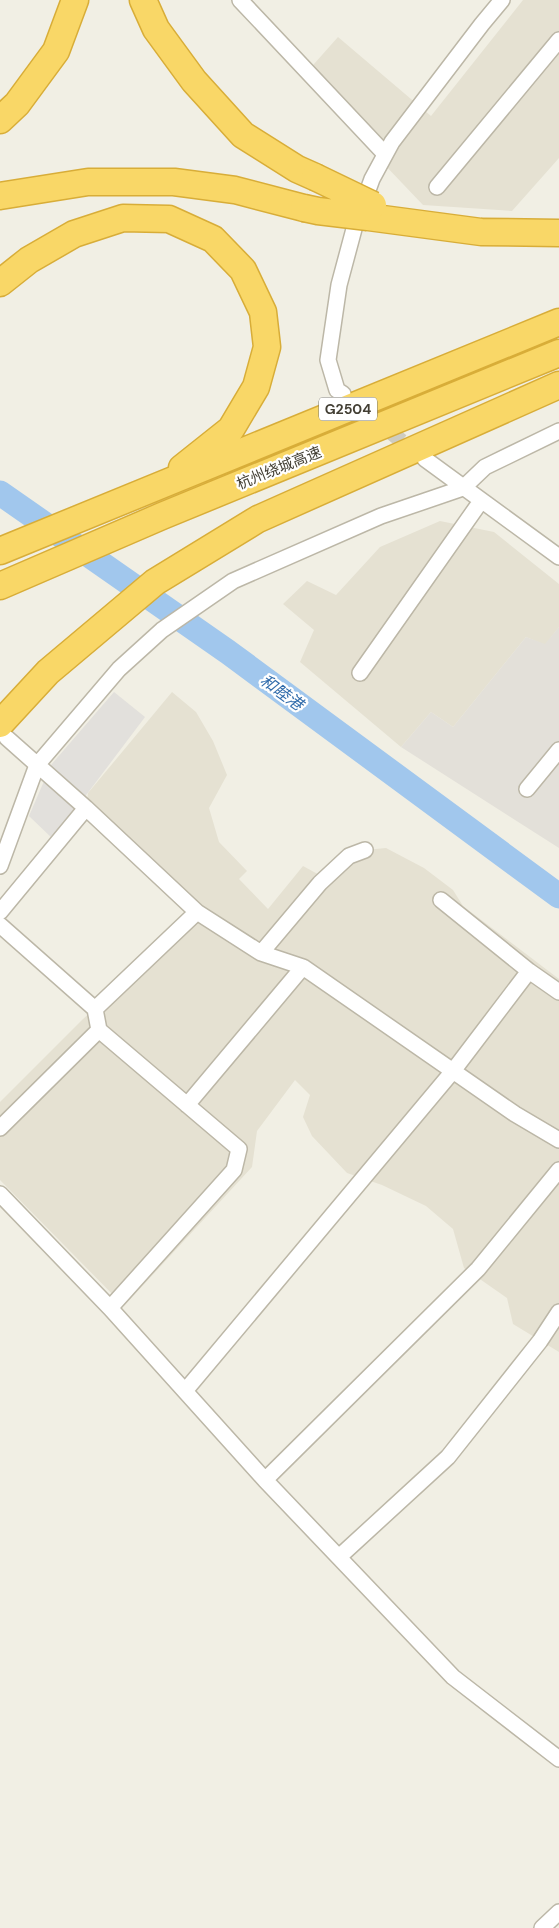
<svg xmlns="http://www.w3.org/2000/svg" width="559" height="1928" viewBox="0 0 559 1928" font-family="'DM Sans','Noto Sans SC',sans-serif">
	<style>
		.residential { fill: #e5e1d2 }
		.industrial { fill: #e3e0d9 }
		.parking { fill: #e2e0dc }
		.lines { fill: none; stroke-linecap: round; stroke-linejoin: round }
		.river { stroke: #a1c7ed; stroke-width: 25 }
		.minor-tunnel { stroke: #ceccc1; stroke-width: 15; stroke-dasharray: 15 8; stroke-linecap: butt }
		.minor-casing { stroke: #bcb7a7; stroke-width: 18 }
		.motorway-casing { stroke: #d8ad38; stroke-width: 29 }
		.minor { stroke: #fff; stroke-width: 15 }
		.motorway { stroke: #f9d767; stroke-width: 26 }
		.motorway-bridge-casing { stroke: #d8ad38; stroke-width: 29; stroke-linecap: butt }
		.motorway-bridge { stroke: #f9d767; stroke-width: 26 }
		.labels { text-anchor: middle; stroke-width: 4.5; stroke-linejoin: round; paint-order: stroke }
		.shield { fill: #fff; stroke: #7b7971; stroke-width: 1 }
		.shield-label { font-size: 14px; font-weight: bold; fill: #433f34 }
		.street-label { font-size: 15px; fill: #433f34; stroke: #fff }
		.water-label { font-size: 16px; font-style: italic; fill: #316cab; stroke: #fff }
	</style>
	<rect width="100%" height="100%" fill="#f1efe4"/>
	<path class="residential" d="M523,0H559V158L512,211L423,205L361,140L306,73L338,37L431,116Z
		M440,521L494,532L559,584V627L545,645L526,637L453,727L431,712L401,747L300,662L314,630L283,604L307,581L336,595L380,547Z
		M172,692L196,712L213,741L227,775L209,808L219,842L247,871L239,879L268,909L303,866L325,878L365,850L386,848L424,868L453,890L463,906L559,979V1352L513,1324L507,1298L464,1268L453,1229L426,1206L382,1185L347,1173L312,1136L303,1117L310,1095L295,1080L257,1131L252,1167L124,1306L0,1180V1102L82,1020L197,913L86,808L88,793Z"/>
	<path class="industrial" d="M559,627V848L401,747L431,712L453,727L526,637L545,644Z"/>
	<path class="parking" d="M114,692L145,717L53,839L29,816L51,765Z"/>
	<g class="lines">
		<path class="river" d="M0,493L228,652L559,896"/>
		<path class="minor-tunnel" d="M354,403L418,454"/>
		<defs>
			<path id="minor" d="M240,0L385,154
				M437,187L559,40
				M343,394L337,390L328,360L339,285L354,229L372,179L392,142L482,24L502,0
				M425,459L559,557
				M360,673L481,501
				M7,738L86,808L197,912L261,953L303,967L515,1114L559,1140
				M527,789L559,750
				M0,866L37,765L119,669L162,630L233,581L381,516L463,488L485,467L559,431
				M441,900L529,971
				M0,912L86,808
				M0,925L95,1009L99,1030L239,1149L234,1170L110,1308
				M261,953L320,883L349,856L365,850
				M95,1009L197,912
				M187,1105L303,967
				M0,1128L99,1030
				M0,1194L110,1308L265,1480L453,1677L559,1759
				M185,1391L453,1071L529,971L559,992
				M265,1480L478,1269L559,1170
				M339,1557L448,1457L540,1341L559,1312
				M542,1928L559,1912"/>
			<path id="motorway" d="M143,0L156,29L194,81L243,135L297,169L315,177
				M0,120L17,104L56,51L75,0
				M0,196L88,182H174L235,190L304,208
				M368,217L481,232L559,233
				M0,283L29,260L74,234L123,218L169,219L213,239L243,270L263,312L267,347L256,387L231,429L182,468
				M0,551L559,322
				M0,586L162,516L559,353
				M0,724L48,672L155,582L258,519L559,385"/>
		</defs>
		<use href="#minor" class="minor-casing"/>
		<use href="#motorway" class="motorway-casing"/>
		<use href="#minor" class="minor"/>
		<use href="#motorway" class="motorway"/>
		<defs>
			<path id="motorway-bridge" d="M315,177L373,205
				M304,208L318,211L368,217"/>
		</defs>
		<use href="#motorway-bridge" class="motorway-bridge-casing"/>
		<use href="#motorway-bridge" class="motorway-bridge"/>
	</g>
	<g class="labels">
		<rect class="shield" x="319" y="397.5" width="58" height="23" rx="4"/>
		<g class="shield-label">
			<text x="348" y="414">G2504</text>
		</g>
		<g class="street-label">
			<text transform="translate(279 468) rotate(-22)" y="5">杭州绕城高速</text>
		</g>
		<g class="water-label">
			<text transform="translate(282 692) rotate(36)" y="6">和睦港</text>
		</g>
	</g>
</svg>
